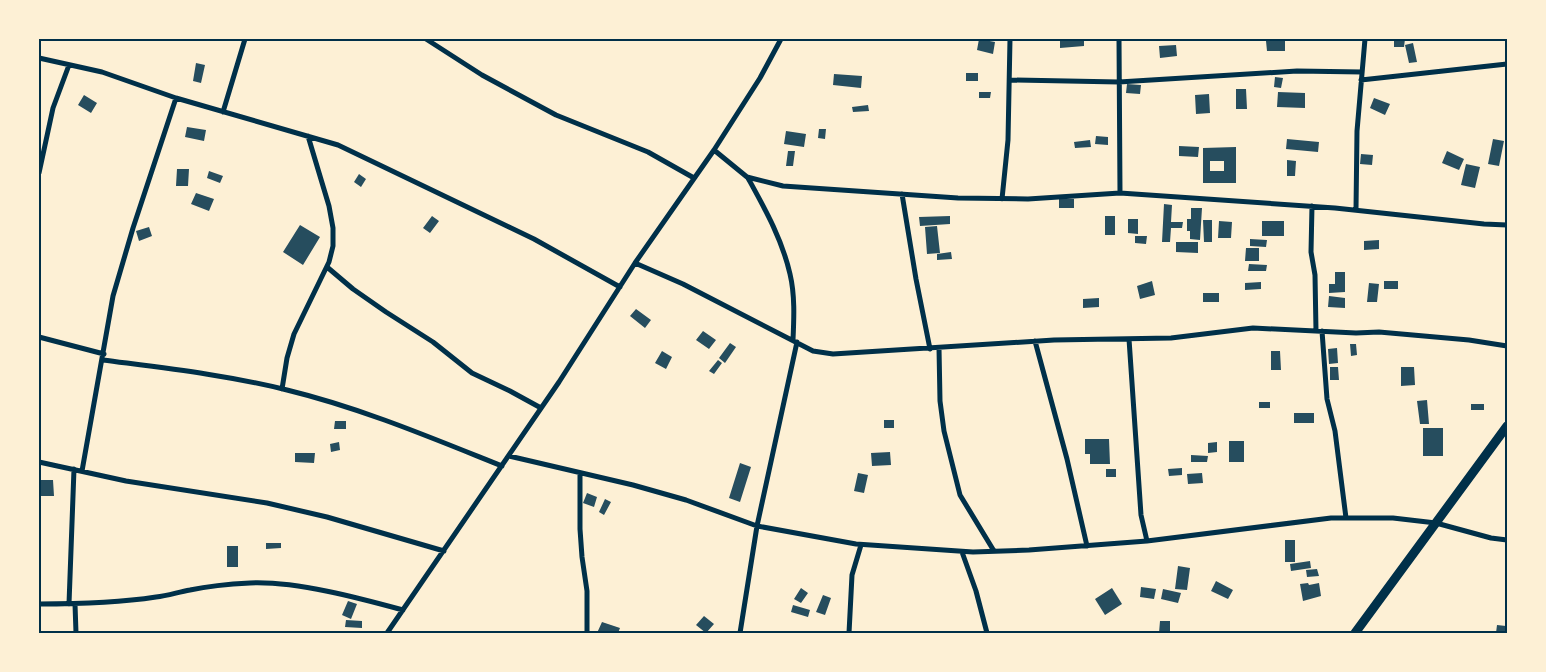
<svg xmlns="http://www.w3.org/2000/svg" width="1546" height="672" viewBox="0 0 1546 672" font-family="Spectral,serif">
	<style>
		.building { fill: #264d5e; fill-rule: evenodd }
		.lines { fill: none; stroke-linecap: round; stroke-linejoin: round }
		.minor { stroke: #003049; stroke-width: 5 }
		.tertiary { stroke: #003049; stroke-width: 9 }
		.neatline { fill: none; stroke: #003049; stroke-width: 2 }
	</style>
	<rect width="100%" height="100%" fill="#fdf0d5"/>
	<path class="building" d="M979,39L995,42L993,54L977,50Z
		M1060,39H1084V46L1060,48Z
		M1394,39H1405L1404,47H1394Z
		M1266,41H1285V51H1267Z
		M1413,43L1417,62L1409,63L1405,45Z
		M1176,45L1177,56L1160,58L1159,46Z
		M196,63L205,65L201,83L193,81Z
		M966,73H978V81H966Z
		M834,74L862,76L861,88L833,85Z
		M1275,77L1283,78L1281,88L1274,87Z
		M1127,84L1141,85L1140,94L1126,93Z
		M1236,89H1246L1247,109H1236Z
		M979,92H991L990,98H979Z
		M1278,92L1305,93V108L1277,107Z
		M1209,94L1210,113L1196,114L1195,95Z
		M84,95L97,103L91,113L78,105Z
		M1374,98L1390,104L1385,115L1370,108Z
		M868,105L869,111L853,112L852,107Z
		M187,127L206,130L204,141L185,137Z
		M819,129H826L825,139L818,138Z
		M786,131L806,134L804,147L784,144Z
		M1096,136L1108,137V145L1095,144Z
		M1287,139L1319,142L1318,152L1286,149Z
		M1493,139L1504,141L1499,166L1488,164Z
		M1090,140L1091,147L1075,148L1074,142Z
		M1179,146L1199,147L1198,157L1179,156Z
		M1236,147V183H1203V148ZM1210,161H1224V171H1210Z
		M788,151H795L793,166H786Z
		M1447,151L1464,159L1459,170L1442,163Z
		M1361,154L1373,155L1372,165L1360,164Z
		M1287,160L1296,161L1295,176H1287Z
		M1466,164L1480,167L1475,188L1461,185Z
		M177,169H189L188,186H176Z
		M209,171L223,176L220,183L207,178Z
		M359,174L366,179L361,187L354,182Z
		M196,193L214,199L209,211L191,204Z
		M1059,199H1074V208H1059Z
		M1164,204L1172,205L1171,222H1183L1182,228H1171L1170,242H1162Z
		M1191,208H1202L1200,240L1190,239V231H1187V219H1191Z
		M432,216L439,221L430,233L423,228Z
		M950,216V224L920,226L919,217Z
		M1105,216H1115V235H1105Z
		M1128,219H1138V234L1128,233Z
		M1203,220H1212V242H1204Z
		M1219,221L1232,222L1231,238H1218Z
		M1262,221H1284V236H1262Z
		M300,225L320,237L303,265L283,252Z
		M937,226L940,253L927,254L925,227Z
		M149,227L152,236L139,241L136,231Z
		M1135,236H1147L1146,244L1135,243Z
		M1250,239L1267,240L1266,247L1250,246Z
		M1379,240V249L1364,250V241Z
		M1176,242H1198V253L1176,252Z
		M1246,248H1259V261H1245Z
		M951,252L952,259L937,260V254Z
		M1249,264L1267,265L1266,271H1248Z
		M1335,272H1345V292L1329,293V284H1335Z
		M1152,281L1155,295L1140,299L1137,286Z
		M1384,281H1398V289H1384Z
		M1261,282V289L1245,290V283Z
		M1369,283L1379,284L1377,302H1367Z
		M1203,293H1219V302H1203Z
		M1329,296L1345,298V308L1328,307Z
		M1099,298V307L1083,308V299Z
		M636,309L651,320L645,328L630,316Z
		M703,331L716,340L709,349L696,340Z
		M730,343L736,347L725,363L719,358Z
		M1350,344H1356L1357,355L1351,356Z
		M1337,348L1338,363L1329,364L1328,349Z
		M662,351L672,357L666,369L655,363Z
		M1271,351H1280L1281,370H1271Z
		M718,360L722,363L714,374L709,371Z
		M1330,367H1338L1339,380H1330Z
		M1401,367H1414L1415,385L1401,386Z
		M1427,400L1429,424H1420L1417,401Z
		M1259,402H1270V408H1259Z
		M1471,404H1484V410H1471Z
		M1294,413H1314V423H1294Z
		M884,420H894V428H884Z
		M335,421H346V429H334Z
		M1423,428H1443V456H1423Z
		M1085,439H1109L1110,464H1090V454H1085Z
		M1229,441H1244V462H1229Z
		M339,442L340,450L331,452L330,444Z
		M1217,442V452L1208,453V443Z
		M890,452L891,465L872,466L871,453Z
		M295,453H315L314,463L295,462Z
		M1191,455L1208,456L1207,462H1191Z
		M740,463L751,467L740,502L729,498Z
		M1182,468V475L1169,476L1168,469Z
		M1106,469H1116V477H1106Z
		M858,473L868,475L864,493L854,491Z
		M1202,473L1203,483L1188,484L1187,474Z
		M40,480H53L54,496H41Z
		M587,493L597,497L594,507L583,503Z
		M605,499L611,502L604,515L599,512Z
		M1285,540H1295V562H1285Z
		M266,543H281V548L266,549Z
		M227,546H238V567H227Z
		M1310,561L1311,568L1291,571L1290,564Z
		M1178,566L1190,568L1187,590L1175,589Z
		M1317,569L1319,576L1307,577L1306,570Z
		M1216,581L1233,590L1228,599L1211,591Z
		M1308,583L1309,585L1319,583L1321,596L1303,601L1300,584Z
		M1141,587L1156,589L1154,599L1140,597Z
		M801,588L808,593L801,603L794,599Z
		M1112,588L1122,604L1105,615L1095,599Z
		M1163,589L1181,593L1178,603L1161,599Z
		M823,595L831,598L825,615L816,612Z
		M348,601L357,604L351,619L342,615Z
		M793,605L810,610L808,617L791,612Z
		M704,616L714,624L706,633L696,625Z
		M346,620L362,621V628L345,627Z
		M1160,621H1170V633H1159Z
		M602,622L620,628L618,633H597Z
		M1497,625L1506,626L1505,633H1496Z"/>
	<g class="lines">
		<path class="minor" d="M426,39L482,75L556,115L648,152L694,178
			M1119,39L1120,193
			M39,58L102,72L176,98L338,145L534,239L620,287
			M1010,80L1119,82L1297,71L1362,72
			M1361,80L1507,64
			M223,112L245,39
			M714,150L747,177L783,186L958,198L1028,199L1120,193L1335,208L1484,224L1507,225
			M39,173L53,108L69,65
			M748,178C765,209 782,239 790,274C795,295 794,318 793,340
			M902,194L916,279L930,349
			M1002,199L1008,140L1010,39
			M1312,206L1311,252L1315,275L1316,331
			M1356,209L1357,131L1365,39
			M635,263L683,284L813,351L833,354L1054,340L1171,338L1253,328L1356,333L1379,332L1469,340L1507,346
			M327,267L353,289L386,312L433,342L472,373L510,391L541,408
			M1322,331L1327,399L1335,431L1346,518
			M39,337L104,354
			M1129,339L1141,515L1147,541
			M1035,341L1067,459L1087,546
			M939,348L940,401L944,431L960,495L994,551
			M103,360C164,368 227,375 287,390C361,408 432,438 502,466
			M282,389L287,358L294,334L329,262L333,246V228L329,206L308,136
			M509,456L633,485L686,500L757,526L856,544L973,552L1029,550L1147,541L1331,518H1393L1436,523L1491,538L1507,540
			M39,462L126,481L267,503L327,517L444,551
			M82,471L113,296L133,228L176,98
			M580,473V529L582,557L587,591V633
			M962,552L976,591L987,633
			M39,604C78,604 117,603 156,597C168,596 178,592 190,590C209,586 230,584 250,583C296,581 359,598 403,610
			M69,604L74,469
			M75,604L76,633
			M387,633L559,382L635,263L714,150L760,78L781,39
			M740,633L757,526L797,342
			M849,633L852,575L861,545"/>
		<path class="tertiary" d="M1355,633L1507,426"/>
	</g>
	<rect width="1546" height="672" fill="none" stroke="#fdf0d5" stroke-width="80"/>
	<rect x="40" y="40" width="1466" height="592" class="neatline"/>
</svg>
